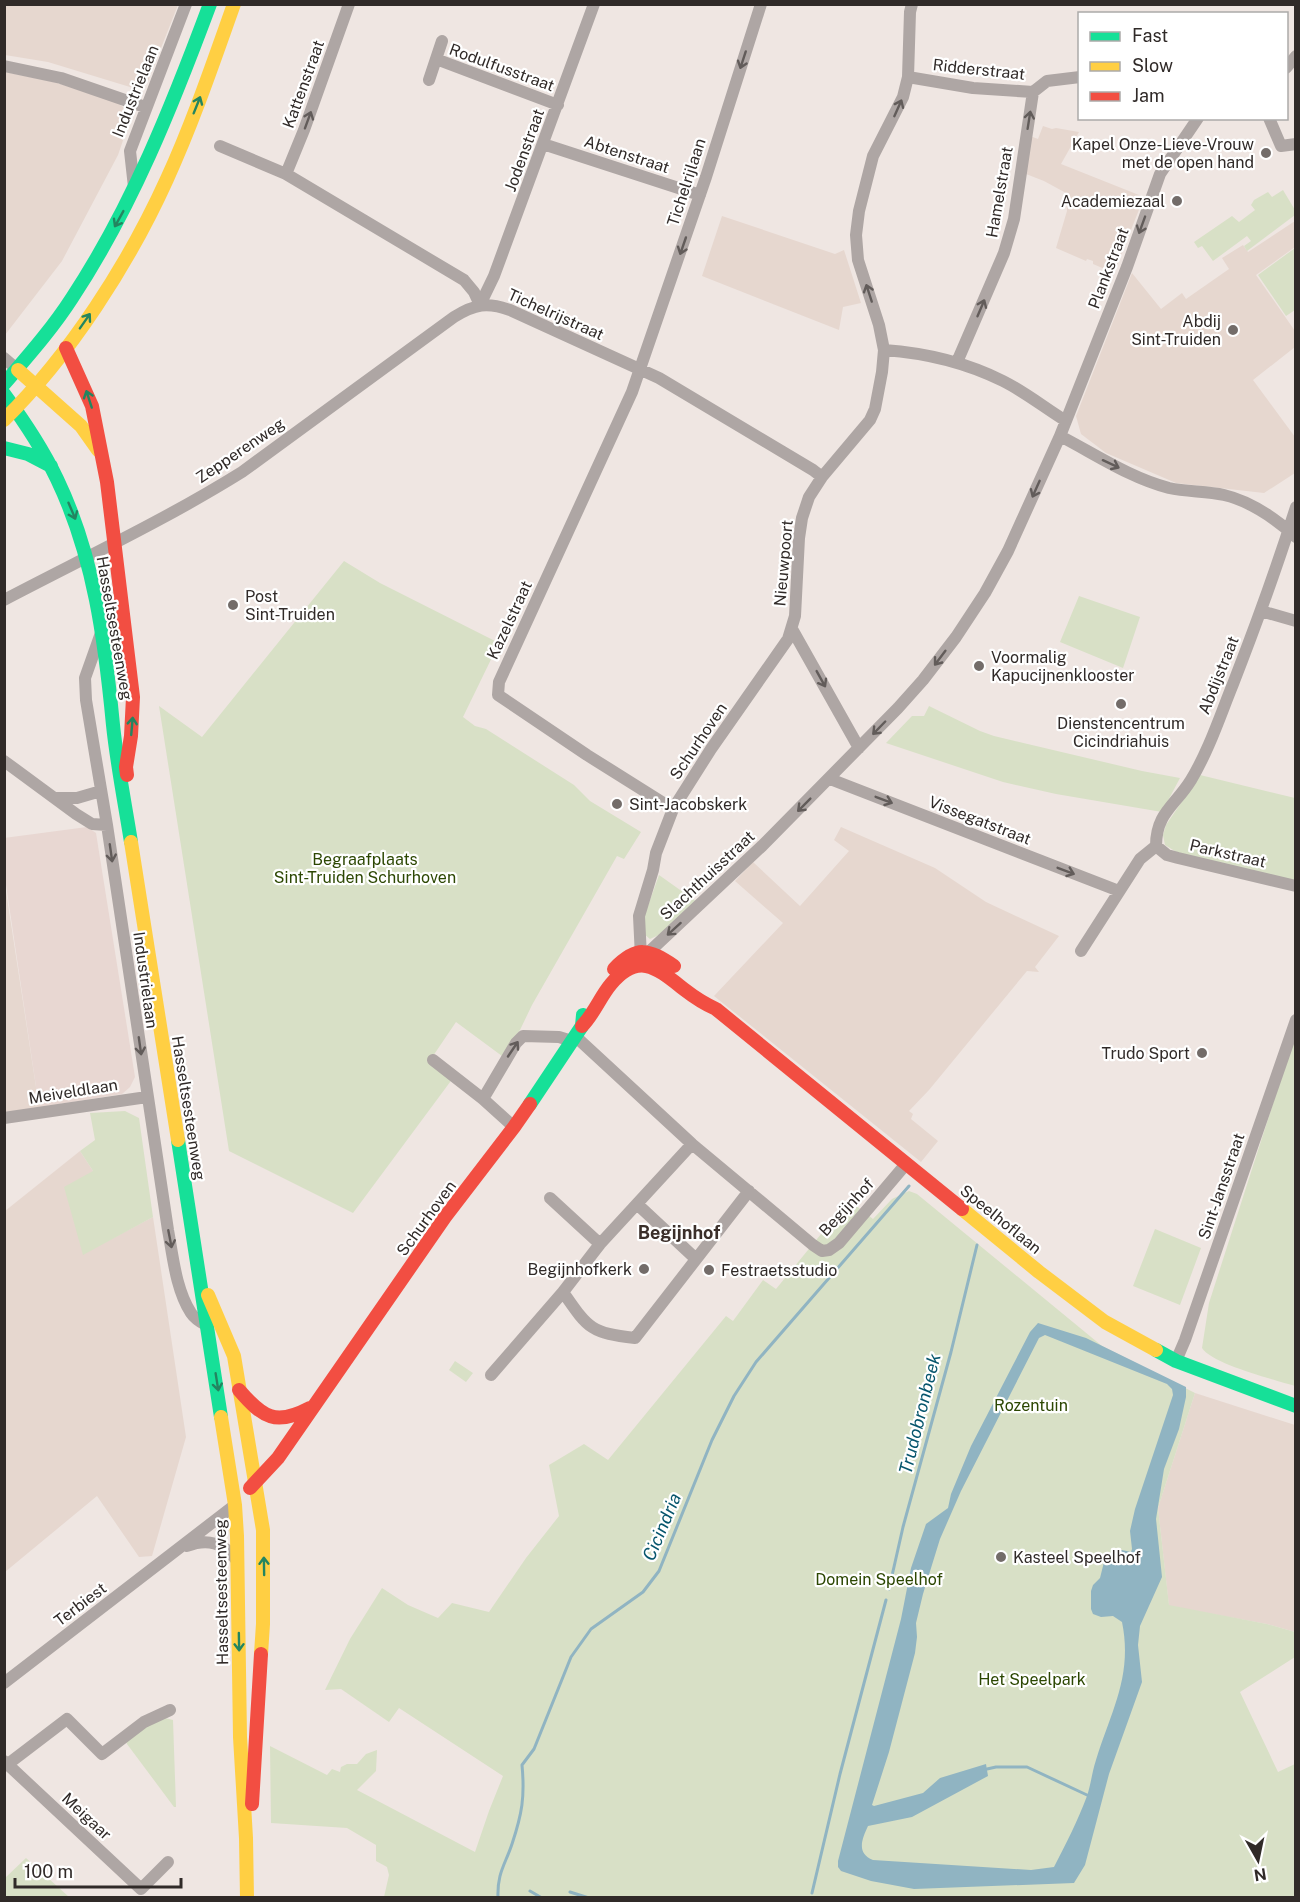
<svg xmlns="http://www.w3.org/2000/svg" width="1300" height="1902" viewBox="0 0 1300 1902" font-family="'Public Sans',sans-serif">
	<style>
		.commercial { fill: #e8d7d2 }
		.built { fill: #e6d7cf }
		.green { fill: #d8e0c6 }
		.water { fill: #90b4c2; fill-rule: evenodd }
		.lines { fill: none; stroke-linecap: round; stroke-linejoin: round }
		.stream { stroke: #90b4c2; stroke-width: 3 }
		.street { stroke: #aea6a4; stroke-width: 12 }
		.fast { stroke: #16e098; stroke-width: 14 }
		.slow { stroke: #ffcf43; stroke-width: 14 }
		.jam { stroke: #f24e42; stroke-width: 14 }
		.oneway { stroke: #625c5a }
		.oneway2 { stroke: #238560 }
		.poi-dot { fill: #736c69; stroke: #fff; stroke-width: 2 }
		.labels { text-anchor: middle; stroke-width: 4.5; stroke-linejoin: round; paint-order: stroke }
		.street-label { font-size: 16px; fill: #302a28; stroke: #fff }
		.poi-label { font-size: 16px; fill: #302a28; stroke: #fff; text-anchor: end }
		.park-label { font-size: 16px; fill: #2c4702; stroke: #fff }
		.neighbourhood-label { font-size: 18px; font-weight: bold; fill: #3b2f2a; stroke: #fff }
		.water-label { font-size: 18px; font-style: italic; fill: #07566d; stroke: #fff }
	</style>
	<rect width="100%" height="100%" fill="#efe6e2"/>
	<path class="commercial" d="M87,827L96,833L135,1077L130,1087L122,1094L41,1107L38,1100L5,878L4,838Z"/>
	<path class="built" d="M4,5L5,4L178,5L148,81L130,87L48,62L5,55Z
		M5,72L54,82L117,102L124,108L130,120L118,155L62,261L5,335Z
		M1043,126L1052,129L1056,128L1079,132L1061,164L1144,197L1114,273L1093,264V261L1087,259L1086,261L1056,248L1067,211L1066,193L1044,181L1026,174L1030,136L1038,139Z
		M722,216L835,254L844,250L861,303L843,307L839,330L702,276Z
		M1295,221V247L1256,275L1295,331V347L1253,380L1295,437V473L1264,493L1176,483L1106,453L1081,434L1076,416L1132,273L1161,309L1182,293L1186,299L1229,269L1222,258L1243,245L1248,252Z
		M841,827L935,868L986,902L1059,936L1035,967L1039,972L1027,971L929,1090L909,1111L913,1114L911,1119L938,1141L921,1162L714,996L783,923L735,881L753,862L800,906L849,851L834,840Z
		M4,878L38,1100L41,1107L4,1113Z
		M80,1151L93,1171L83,1254L153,1217L186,1437L152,1556L139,1557L97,1496L5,1572V1211Z
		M1195,1393L1295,1425V1632L1267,1624L1169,1606L1158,1508Z"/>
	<path class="green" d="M1283,190L1295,210V215L1247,251L1244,246L1251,241L1247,236L1213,261L1202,246L1198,248L1194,242L1232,216L1239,222L1255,210L1251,205L1254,200L1268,192L1272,197Z
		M1295,248V310L1286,316L1258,275Z
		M344,561L380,583L499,643L463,717L475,726L486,729L574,785L590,801L641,832L624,859L617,856L532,1005L520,1030L502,1056L456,1022L433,1056L456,1074L353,1213L229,1151L159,706L202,737Z
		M1079,596L1140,617L1123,668L1060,642Z
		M929,706L980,731L994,736L1142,771L1180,778L1162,812L1056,794L1003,782L886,743L912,716H924Z
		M1200,775L1295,798V882L1178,853L1165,845L1163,835L1166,825Z
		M659,875L697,902L661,934L650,939L644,934V917Z
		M1295,1038V1386C1275,1380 1212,1364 1202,1348L1209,1303L1279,1085Z
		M125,1111L139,1118L153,1217L83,1255L64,1187L93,1171L80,1151L95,1140L90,1113Z
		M909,1191L917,1194L1102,1346L1195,1393L1158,1508L1169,1605L1267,1624L1295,1632V1657L1240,1692L1278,1772L1295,1764V1897H384L389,1875L387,1867L376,1861V1845L347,1828L271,1823L270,1746L327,1775L332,1769L340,1772L341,1767L347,1764H357L366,1754L377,1750L376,1771L357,1790L475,1852L489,1811L503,1776L399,1708L389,1722L341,1689L325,1690L350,1639L382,1588L408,1605L438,1618L452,1603L489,1612L526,1558L559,1516L549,1465L584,1444L608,1460L726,1316L733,1321L763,1280L776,1289L849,1200L873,1219L892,1199Z
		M1155,1229L1201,1248L1180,1305L1133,1286Z
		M455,1361L473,1373L466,1382L449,1370Z
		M165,1718L173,1720L176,1807H174L127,1744L126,1740L145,1726Z
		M26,1858L69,1897H5V1878Z"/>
	<path class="water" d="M1038,1323L1086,1338L1186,1387V1397L1179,1429L1164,1469L1156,1519L1162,1577L1140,1626L1138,1645L1142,1682L1109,1774L1085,1865L1074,1883L914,1889L871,1881L841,1871L838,1867V1861L901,1619L911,1568L926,1524L948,1508L951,1494L971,1446L1030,1332ZM1045,1335L1167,1384L1172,1389L1173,1395L1135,1509L1130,1531L1132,1549L1131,1552L1117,1549L1104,1562L1100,1578L1093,1585L1091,1591V1609L1093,1614L1101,1617L1113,1616L1122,1622C1133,1676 1111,1711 1096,1760C1092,1772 1091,1784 1087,1796C1078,1820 1066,1844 1054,1867L1031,1870L873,1860C856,1853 862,1839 868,1826L912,1817L988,1776L986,1764L940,1778L923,1793L874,1806L872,1805L889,1752L915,1653L917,1637L916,1623L923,1594L940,1539L961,1491L1039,1338Z"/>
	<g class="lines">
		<path class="stream" d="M889,1589L903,1527L951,1352L977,1245
			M987,1769L996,1767H1027L1087,1795
			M530,1891L542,1898
			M570,1892L589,1898
			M812,1893L840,1774L886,1600
			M498,1898C497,1873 505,1865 512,1844C522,1814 525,1797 522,1765L534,1749L571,1657L591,1629L643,1592L659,1571L712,1440L734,1396L756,1362L909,1186"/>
		<path class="street" d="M436,59L558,105
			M4,66L61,78L145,107
			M1286,68L1296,56
			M908,77L973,88L1033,92L1047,81L1080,77
			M429,80L442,41
			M1269,118L1281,146L1296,144
			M543,144L700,195
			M220,146L286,174L464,280L474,292L480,305
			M286,174L304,130L349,4
			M134,187L130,151L186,4
			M480,305L494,276L594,4
			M884,350C926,353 965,362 1003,381C1025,392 1045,408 1066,421
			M4,358L18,370
			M957,362L1004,253L1014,219L1033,92
			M1060,436C1095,454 1130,478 1169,488C1187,492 1206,491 1224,495C1250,501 1276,519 1296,537
			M4,600C84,558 165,520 242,472L454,317C475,304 487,302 510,310L659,378L813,470L822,477
			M1261,611L1296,621
			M792,629L859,748
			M101,633L85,678L86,700L107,825L168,1230C173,1257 176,1290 191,1313C195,1319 200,1322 206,1325
			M4,761L76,814L92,824L107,825
			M830,779L1119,891
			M56,798H77L101,791
			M673,809L587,755L498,695L499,682L632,392L706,177L761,4
			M1156,846C1156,813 1175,806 1191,780C1209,750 1220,716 1233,684C1256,625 1277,567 1296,507
			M1156,846L1167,855L1178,858L1296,886
			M1081,951L1140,859L1156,846
			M641,957L639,916L653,870L656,853L673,809L711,749L788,639L795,616L799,538L802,518L809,497L822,477L870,420L875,409L882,372L884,350L879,325L858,260L856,235L859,211L873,156L903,97L908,77L910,12L912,4
			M646,958L650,951L762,846L898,708L923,680L956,637L985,593L1008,551L1060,436L1127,267L1160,174L1198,118
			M575,1036L692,1144L813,1245L822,1251L829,1250L839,1243L906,1164
			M433,1060L483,1099L514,1127
			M483,1099L516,1043L523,1036L559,1037L572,1041
			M4,1118L147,1097
			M692,1144L600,1244L563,1292C588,1328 590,1333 635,1338L749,1191
			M550,1198L600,1244
			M637,1204L696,1259
			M1176,1361L1185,1340L1296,1020
			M491,1375L563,1292
			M187,1546C207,1538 225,1543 237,1561
			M4,1683L235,1505
			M4,1761L141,1889L168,1862
			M8,1764L67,1719L102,1754L144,1722L170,1710"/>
		<path class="fast" d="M4,384C28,356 52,329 72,298C132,207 172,106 210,4
			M4,394C24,421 42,448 57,479C94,556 105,641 113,725C117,764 125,804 131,842
			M4,448L28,454L51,466
			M530,1104L582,1026L583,1015
			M178,1140L221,1417
			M1156,1350L1176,1361L1296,1406"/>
		<path class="slow" d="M18,370L81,426L98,450
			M4,420C70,355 129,263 167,179C193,122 213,63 234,4
			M131,842L178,1140
			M962,1209L1039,1272L1105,1322L1156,1350
			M208,1295L234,1356L263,1530V1624L261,1654
			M221,1417L235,1505L237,1536L240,1737L246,1838L247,1898"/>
		<path class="jam" d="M66,348L92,406L107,482L133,697L131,736L126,767L127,775
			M614,969C637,945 648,949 674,966
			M582,1026C594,1014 600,997 611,984C639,951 657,968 685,990C694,997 705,1004 716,1009L962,1209
			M239,1390C263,1418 276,1426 310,1408
			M250,1488L278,1458L445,1217L514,1127L530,1104
			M252,1804L261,1654"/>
	</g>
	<defs><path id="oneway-shaft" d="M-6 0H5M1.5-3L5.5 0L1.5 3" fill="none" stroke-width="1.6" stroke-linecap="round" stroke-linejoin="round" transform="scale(1.5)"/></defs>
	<g class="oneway">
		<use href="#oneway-shaft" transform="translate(743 60) rotate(108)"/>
		<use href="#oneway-shaft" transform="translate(898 108) rotate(-66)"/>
		<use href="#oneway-shaft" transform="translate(308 120) rotate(-70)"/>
		<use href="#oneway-shaft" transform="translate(1029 120) rotate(-81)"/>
		<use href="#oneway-shaft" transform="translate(1142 225) rotate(110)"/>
		<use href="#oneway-shaft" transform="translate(683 246) rotate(109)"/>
		<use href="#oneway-shaft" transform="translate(869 293) rotate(-108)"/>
		<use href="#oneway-shaft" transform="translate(981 308) rotate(-67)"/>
		<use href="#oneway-shaft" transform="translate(1111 464) rotate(25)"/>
		<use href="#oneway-shaft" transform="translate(1036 489) rotate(114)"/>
		<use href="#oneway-shaft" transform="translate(940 658) rotate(127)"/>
		<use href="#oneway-shaft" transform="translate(821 679) rotate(61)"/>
		<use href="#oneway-shaft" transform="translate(879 728) rotate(134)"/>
		<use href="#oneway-shaft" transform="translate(884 800) rotate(21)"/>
		<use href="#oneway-shaft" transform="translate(804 805) rotate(135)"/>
		<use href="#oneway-shaft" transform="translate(111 853) rotate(82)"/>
		<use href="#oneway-shaft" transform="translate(1066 871) rotate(21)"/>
		<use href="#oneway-shaft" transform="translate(674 929) rotate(138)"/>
		<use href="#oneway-shaft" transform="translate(140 1046) rotate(82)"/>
		<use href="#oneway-shaft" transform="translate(513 1049) rotate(-56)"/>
		<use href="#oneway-shaft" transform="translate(170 1239) rotate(79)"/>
	</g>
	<g class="oneway2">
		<use href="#oneway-shaft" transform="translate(197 105) rotate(-68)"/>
		<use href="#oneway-shaft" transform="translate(119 219) rotate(119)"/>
		<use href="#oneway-shaft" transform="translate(85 321) rotate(-55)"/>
		<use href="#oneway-shaft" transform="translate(89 399) rotate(-108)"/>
		<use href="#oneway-shaft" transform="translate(72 511) rotate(67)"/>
		<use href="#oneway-shaft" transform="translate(132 726) rotate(-85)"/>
		<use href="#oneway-shaft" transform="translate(217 1382) rotate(81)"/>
		<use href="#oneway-shaft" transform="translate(264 1566) rotate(-91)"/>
		<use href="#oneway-shaft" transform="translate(239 1642) rotate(89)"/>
	</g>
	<g class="poi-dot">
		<circle cx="1266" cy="153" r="6"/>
		<circle cx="1177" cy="201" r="6"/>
		<circle cx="1233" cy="330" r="6"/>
		<circle cx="233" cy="605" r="6"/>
		<circle cx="979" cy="666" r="6"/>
		<circle cx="1121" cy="704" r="6"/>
		<circle cx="617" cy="804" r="6"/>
		<circle cx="1202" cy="1053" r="6"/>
		<circle cx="644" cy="1269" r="6"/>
		<circle cx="709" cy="1270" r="6"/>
		<circle cx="1001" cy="1557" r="6"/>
	</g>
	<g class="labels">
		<g class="street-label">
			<text transform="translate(502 67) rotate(20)" y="6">Rodulfusstraat</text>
			<text transform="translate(979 69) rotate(6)" y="6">Ridderstraat</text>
			<text transform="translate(303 84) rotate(-70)" y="6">Kattenstraat</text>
			<text transform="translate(135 91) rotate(-68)" y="6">Industrielaan</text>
			<text transform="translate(524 150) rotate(-70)" y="6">Jodenstraat</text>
			<text transform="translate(627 154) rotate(18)" y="6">Abtenstraat</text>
			<text transform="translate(686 182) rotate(-72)" y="6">Tichelrijlaan</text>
			<text transform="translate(999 192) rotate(-80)" y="6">Hamelstraat</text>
			<text transform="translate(1108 268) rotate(-69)" y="6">Plankstraat</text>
			<text transform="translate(556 314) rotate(24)" y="6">Tichelrijstraat</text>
			<text transform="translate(240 450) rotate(-34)" y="6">Zepperenweg</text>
			<text transform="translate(783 563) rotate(-85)" y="6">Nieuwpoort</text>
			<text transform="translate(509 620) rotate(-65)" y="6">Kazelstraat</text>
			<text transform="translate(115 628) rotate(80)" y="6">Hasseltsesteenweg</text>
			<text transform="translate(1218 675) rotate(-68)" y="6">Abdijstraat</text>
			<text transform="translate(698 741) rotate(-56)" y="6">Schurhoven</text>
			<text transform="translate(980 820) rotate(21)" y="6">Vissegatstraat</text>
			<text transform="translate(1228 853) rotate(13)" y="6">Parkstraat</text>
			<text transform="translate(707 875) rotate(-43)" y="6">Slachthuisstraat</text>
			<text transform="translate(146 980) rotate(82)" y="6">Industrielaan</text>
			<text transform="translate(73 1091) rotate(-9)" y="6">Meiveldlaan</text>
			<text transform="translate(189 1108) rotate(81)" y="6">Hasseltsesteenweg</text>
			<text transform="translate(1221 1186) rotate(-71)" y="6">Sint-Jansstraat</text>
			<text transform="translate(846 1207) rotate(-47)" y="6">Begijnhof</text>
			<text transform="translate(426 1218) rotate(-54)" y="6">Schurhoven</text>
			<text transform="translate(1001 1219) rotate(39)" y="6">Speelhoflaan</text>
			<text transform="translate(221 1592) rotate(-91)" y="6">Hasseltsesteenweg</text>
			<text transform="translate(80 1604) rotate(-37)" y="6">Terbiest</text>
			<text transform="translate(87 1816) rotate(43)" y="6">Meigaar</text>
		</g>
		<g class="poi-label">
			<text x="1254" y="150">Kapel Onze-Lieve-Vrouw<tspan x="1254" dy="18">met de open hand</tspan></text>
			<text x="1165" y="207">Academiezaal</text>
			<text x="1221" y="327">Abdij<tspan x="1221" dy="18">Sint-Truiden</tspan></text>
			<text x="245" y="602" text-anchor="start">Post<tspan x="245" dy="18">Sint-Truiden</tspan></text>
			<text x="991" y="663" text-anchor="start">Voormalig<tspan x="991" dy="18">Kapucijnenklooster</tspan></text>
			<text x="1121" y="729" text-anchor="middle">Dienstencentrum<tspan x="1121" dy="18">Cicindriahuis</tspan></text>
			<text x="629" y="810" text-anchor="start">Sint-Jacobskerk</text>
			<text x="1190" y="1059">Trudo Sport</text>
			<text x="632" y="1275">Begijnhofkerk</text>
			<text x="721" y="1276" text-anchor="start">Festraetsstudio</text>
			<text x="1013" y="1563" text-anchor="start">Kasteel Speelhof</text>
		</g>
		<g class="park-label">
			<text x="365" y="865">Begraafplaats<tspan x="365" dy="18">Sint-Truiden Schurhoven</tspan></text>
			<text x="1031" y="1411">Rozentuin</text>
			<text x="879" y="1585">Domein Speelhof</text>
			<text x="1032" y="1685">Het Speelpark</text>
		</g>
		<g class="neighbourhood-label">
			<text x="679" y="1239">Begijnhof</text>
		</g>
		<g class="water-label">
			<text transform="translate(920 1414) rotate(-76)" y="6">Trudobronbeek</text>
			<text transform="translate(662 1527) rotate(-67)" y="6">Cicindria</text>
		</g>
	</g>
	<rect width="1300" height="1902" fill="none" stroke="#302a28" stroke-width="12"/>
	<rect x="1078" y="12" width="210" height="108" fill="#ffffff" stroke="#acaaa9" stroke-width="1.5"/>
	<rect x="1090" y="32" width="30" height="9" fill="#16e098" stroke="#acaaa9" stroke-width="1.5"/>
	<text x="1132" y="42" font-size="18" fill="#302a28">Fast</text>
	<rect x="1090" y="62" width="30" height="9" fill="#ffcf43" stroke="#acaaa9" stroke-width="1.5"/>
	<text x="1132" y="72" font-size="18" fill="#302a28">Slow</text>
	<rect x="1090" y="92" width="30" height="9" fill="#f24e42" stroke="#acaaa9" stroke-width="1.5"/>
	<text x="1132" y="102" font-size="18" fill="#302a28">Jam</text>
	<g transform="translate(1258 1860) rotate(171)" stroke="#ffffff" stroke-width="4.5" paint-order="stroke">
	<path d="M0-4.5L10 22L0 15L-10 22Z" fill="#302a28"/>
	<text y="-9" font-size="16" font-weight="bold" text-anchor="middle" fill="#302a28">N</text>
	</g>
	<path d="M15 1878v9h166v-9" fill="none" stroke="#302a28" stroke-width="3"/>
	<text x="24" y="1878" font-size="18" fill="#302a28" stroke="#ffffff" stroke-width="4.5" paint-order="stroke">100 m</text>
</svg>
